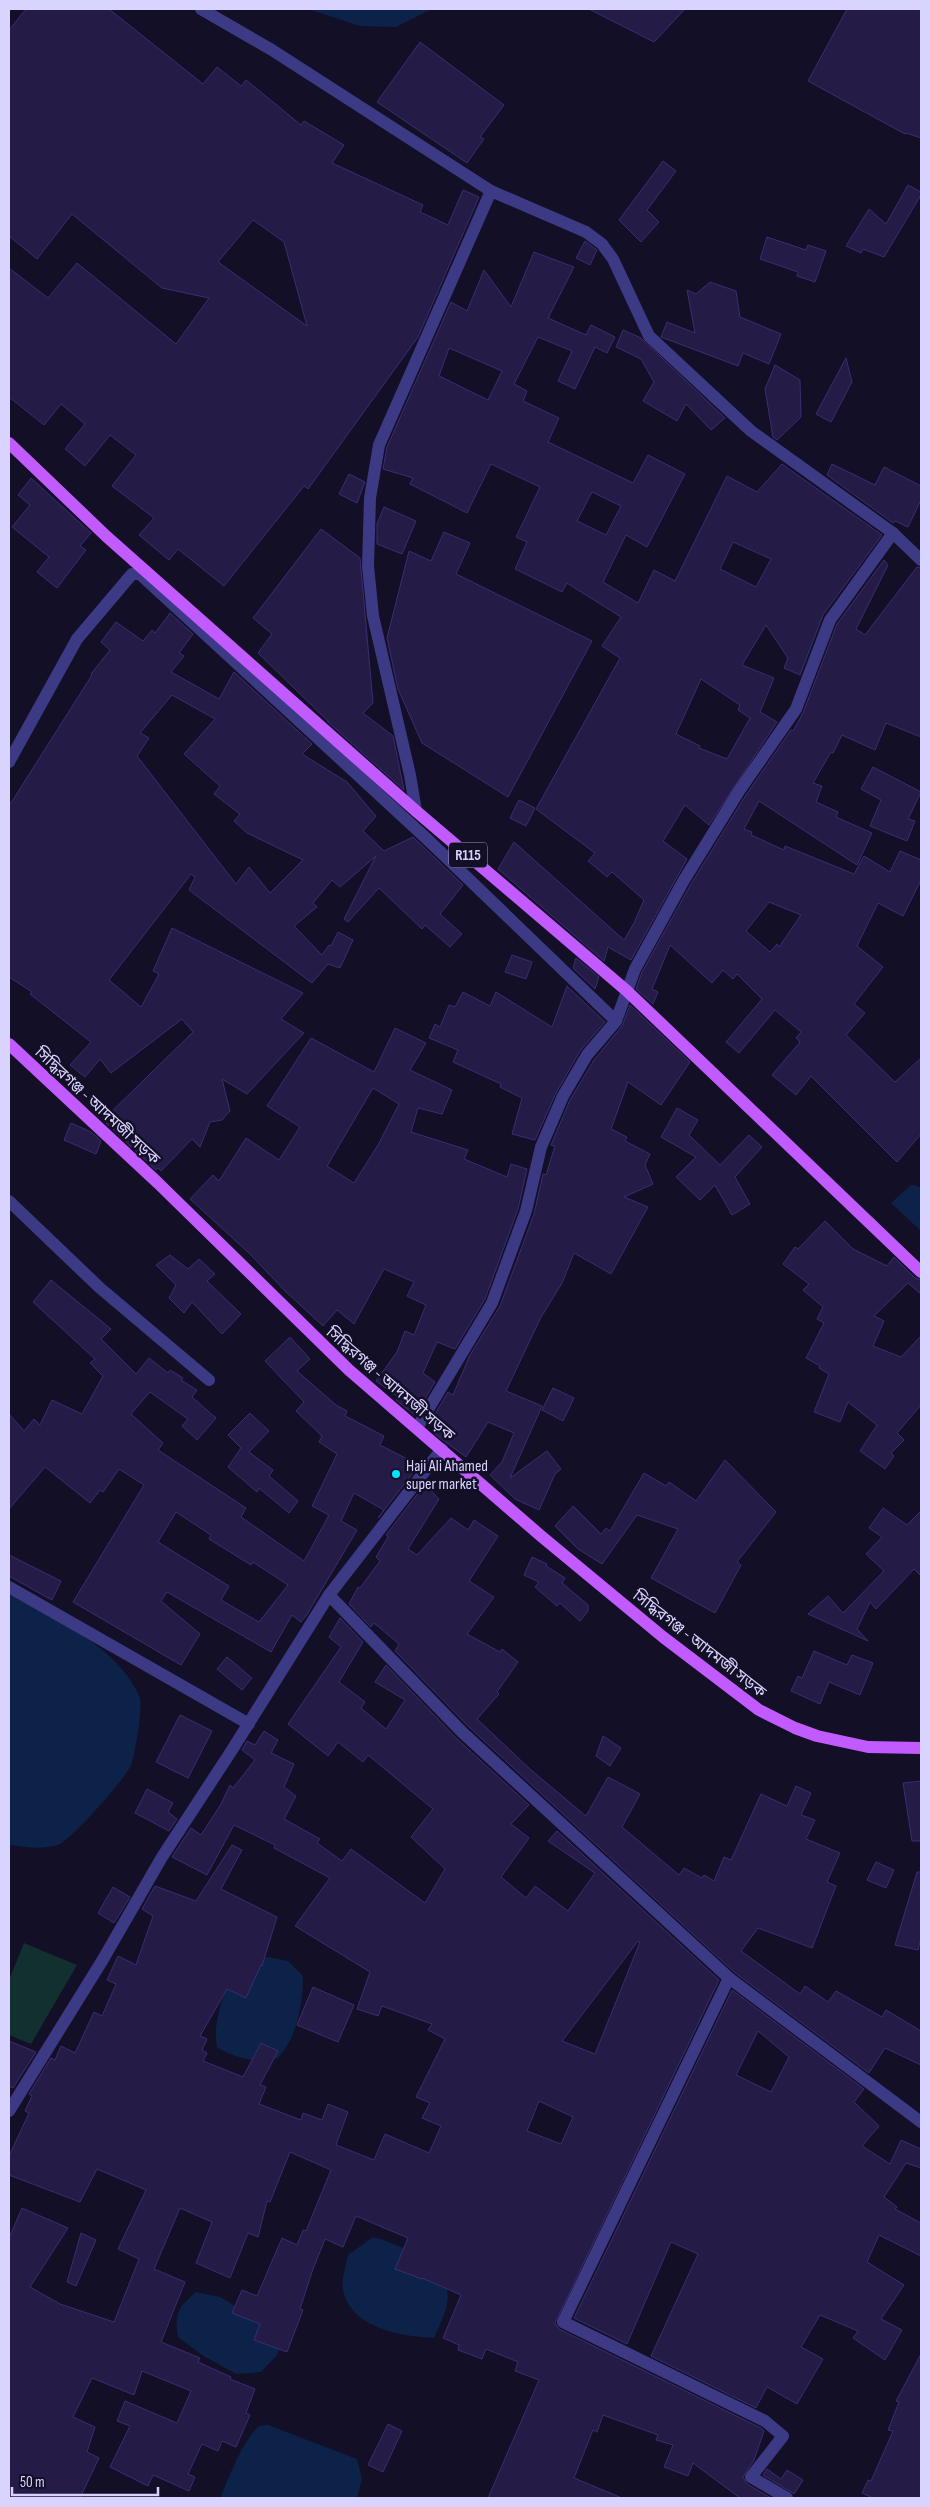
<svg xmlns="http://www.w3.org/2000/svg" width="930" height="2507" viewBox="0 0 930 2507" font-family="'Sofia Sans Condensed','Noto Sans Bengali',sans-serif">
<rect width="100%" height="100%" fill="#130f26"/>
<path fill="#12302f" d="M24,1943l53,22 -46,79 -22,-9v-55z"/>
<g fill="#0c2248">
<path d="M308,9h124l-36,18 -36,-1z"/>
<path d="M911,1185h4l6,3v43l-30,-28z"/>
<path d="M9,1593c44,22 112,57 131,105 3,7 -5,58 -9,67 -4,12 -62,77 -73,80 -16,5 -33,2 -49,0z"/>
<path d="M268,1957l20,4 15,15c0,27 -6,62 -25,82 -22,5 -42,1 -61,-11 -5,-25 8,-71 32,-84 6,-3 13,-4 19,-6z"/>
<path d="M373,2237c24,6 69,26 74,52 4,16 -7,35 -13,49 -33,-2 -82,-9 -91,-48 -2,-10 3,-25 5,-35z"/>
<path d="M196,2292l24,5 65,38 -8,20 -16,17 -25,2 -34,-19 -24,-18c-4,-23 0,-30 18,-45z"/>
<path d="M268,2425l89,34 5,20 -5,19h-136c4,-15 26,-66 39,-72 3,-1 6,-1 8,-1z"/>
</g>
<g fill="#241b47" stroke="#3b2d73" fill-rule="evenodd">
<path d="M26,9h83l94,75 14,-17 24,19 5,-6 55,45 3,-4 40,24 -12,18 91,42 -3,7 28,13 15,-35 16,7 -61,140 -110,152 -4,-3 -80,100 -46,-37 -9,11 -30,-25 15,-17 -42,-32 24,-31 -26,-20 -25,31 -20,-17 20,-25 -24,-20 -17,21 -35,-28v-129l39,30 29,-35 99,81 33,-46 -47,-10 -90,-74 -35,45 -28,-23v-206zM253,220l31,22 23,84 -89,-64z"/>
<path d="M589,9h96l-31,33z"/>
<path d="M847,9h74v129l-15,-5 -1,1 -97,-53z"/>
<path d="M420,42l84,63 -24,32 4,2 -17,24 -90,-61z"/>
<path d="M663,161l13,10 -29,39 12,12 -18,20 -22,-22z"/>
<path d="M908,185l13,7v3l-37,62 -21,-8 -2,4 -15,-7 23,-37 17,15z"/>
<path d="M767,237l39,13 2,-5 18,6 -11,31 -18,-6 1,-4 -38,-13z"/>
<path d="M585,241l12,9 -7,15 -14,-7z"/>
<path d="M534,252l40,15 -26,51 38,17 5,-10 24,12 -8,16 -12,-6 -20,42 -17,-8 14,-30 -34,-14 -24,47 13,7 -4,10 36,17 -11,24 85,41 15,-28 37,19 -38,73 -21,-12 -23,47 35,21 16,-33 21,11 52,-105 30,16 25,-28 100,71 -59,80 -23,60 -16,-7 4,-10 -22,-33 -24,40 32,13 -14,34 17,10 -68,103 -24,-20 -22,36 24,18 -56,101 -23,-13 -4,14 -106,-92 16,-27 110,98 10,-17 10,-23 -32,-28 -5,5 -19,-16 7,-8 -59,-44 84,-151 -18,-12 19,-29 -54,-34 -5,9 -47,-23 12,-27 -11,-5 24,-50 -49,-23 -24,49 -57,-29 3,-6 -30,-9 4,-22 64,-145 16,9 17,-41 27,37zM449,348l53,23 -14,29 -49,-24zM592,492l29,14 -15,29 -29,-14zM733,542l38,17 -15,28 -36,-18zM701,679l39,26 -2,5 12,8 -23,41 -28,-11 1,-2 -24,-12z"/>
<path d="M710,282l26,9 4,26 41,17 -12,30 -26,-11 -5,13 -77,-29 6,-15 28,11 -8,-43 9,4z"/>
<path d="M623,330l18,8 84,80 -14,12 -25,-26 -9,17 -34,-20 11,-19 -13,-23 -25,-12z"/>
<path d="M846,358l6,24 -21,40 -15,-8z"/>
<path d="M775,365l25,15 1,37 -24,23 -4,-3 -8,-48z"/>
<path d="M832,464l43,21 9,-18 37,19v14l-13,27 -13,-6 -2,2 -66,-48z"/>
<path d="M349,474l16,8 -8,21 -18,-9z"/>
<path d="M31,478l60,55 -11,13 6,4 -29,38 -20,-16 12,-15 -37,-30 18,-22 -12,-10z"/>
<path d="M384,507l32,14 -14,33 -25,-10v-20z"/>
<path d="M321,529l39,29 13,145 -10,10 30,23 11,54 -77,-69 2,1 -71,-69 14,-19 -19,-16z"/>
<path d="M444,532l26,11 -14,31 136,67 -84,156 -86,-54 -24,-54 -11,-51 22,-87 22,10z"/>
<path d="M884,560l4,5 -32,64 9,6 52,-68 4,1v169l-35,-14 -11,27 -33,-15 -9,18 -2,-1 -18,31 9,3 -6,16 22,10 -2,5 36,16 -15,32 -98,-64 -15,28 8,3 -1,3 33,15 1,-4 69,28 10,-18 26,16 10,-21 21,9v20l-18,36 -25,-13 -21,43 26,21 -29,37 11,9 -19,22 49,47 26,-24v76l-24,28 -86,-86 -15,19 -24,-20 28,-33 -4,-4 5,-6 -26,-22 -36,43 -13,-11 36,-43 -25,-25 -4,5 -10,-9 -11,13 -42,-38 -18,44 6,3 -5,12 -17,-15 6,-17 49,-88 55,-89 45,-65 2,1 10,-18 34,-89zM769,902l32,13 -22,32 -2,-3 -7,8 -24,-21z"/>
<path d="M170,613l23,21 -14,19 5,3 -13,16 48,27 15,-27 78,72 -10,10 45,28 28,33 1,1 -13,15 21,20 29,-14 50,48 -23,29 22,20 -12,13 -25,-22 -3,4 -43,-41 -31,34 -4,-3 32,-63 -36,31 -8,-7 -19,23 4,4 -23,19 28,29 7,-10 2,1 7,-14 15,8 -13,28 -12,-4 -16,19 -123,-93 6,-13 -4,-3 -82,106 32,27 18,-33 -6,-3 19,-43 131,65 -22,26 23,14 -57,61 -25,-15 8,32 -8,9 -12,2 -10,25 -8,-8 -31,32 -3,-3 -2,2 -53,-50 90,-88 -11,-13 -71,54 -11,-14 -15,18 -15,-12 21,-23 -61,-48 2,-2 -23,-15v-171l83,-131 -1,-1 19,-24 -9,-8 15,-20 27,19 9,-11 3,3zM172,695l43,24 -31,35 36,32 -6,8 26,20 -6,7 13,12 56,27 -33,33 -21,-26 -13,17 -99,-128 12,-18 -9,-5z"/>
<path d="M873,767l48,25 -13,27 7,2 -8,20 -37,-15 11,-26 -20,-11z"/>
<path d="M519,800l16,8 -9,18 -16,-8z"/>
<path d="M512,955l20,7 -6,17 -21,-7z"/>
<path d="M576,958l23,19 -4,12 -22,-21z"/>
<path d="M567,986l38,36 -25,29 -24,42 -21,47 -23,-6 10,-36 -22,-11 1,-3 -48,-22 5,-12 -29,-12 6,-14 5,3 9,-22 6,2 8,-15 27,14 6,-14 56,35z"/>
<path d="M630,1005l60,57 -29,43 -33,-23 -17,47 16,8 -2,4 25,13 -5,11 8,19 -29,13 24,10 -37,67 -37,-21 -12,30 -22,36 -34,72 36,15 -32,72 37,-27 14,18 -6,5 -16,36 -24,-11 -25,-24 12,-13 12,-29 -26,-11 -22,35 -31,-23 3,-5 -9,-5 19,-32 5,3 17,-40 30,-49 34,-92 9,-40 3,1 9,-29 -4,-1 19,-45 24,-40 28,-34z"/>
<path d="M395,1028l31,15 -16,27 42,20 -10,24 -24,-6 -7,24 57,18 -4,9 43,18 4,-13 16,5 -9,40 -33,90 -30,50 -18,-7 -14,31 12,9 -20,33 -19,-15 2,-3 -22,-16 21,-29 8,-21 9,4 12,-30 -19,-9 7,-14 -30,-13 -30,55 -17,-14 -14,16 -38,-35 -35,-37 -60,-55 23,-24 6,6 27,-43 33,22 21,-33 -33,-21 44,-68 63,34zM373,1088l26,16 -21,41 -24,38 -27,-17z"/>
<path d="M677,1108l21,12 -9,15 31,30 29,-30 13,12 -27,30 15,27 -18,11 -17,-30 -15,15 -24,-23 20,-20 -35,-20z"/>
<path d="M71,1123l20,9 10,9 -5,13 -32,-14z"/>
<path d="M825,1221l28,28 34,17 7,-9 21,21 6,2v14l-13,-11 -34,33 10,5 -11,25 28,11 20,-21v69l-24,28 7,7 -13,13 3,3 -9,13 -25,-18 17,-26 -29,-23 -8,20 -26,-10 15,-38 -10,-6 1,-2 -14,-8 18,-35 -7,-4 6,-12 -20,-17 6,-6 -26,-20 12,-17 3,2z"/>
<path d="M170,1255l18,14 11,-10 16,15 -8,7 34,33 -19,20 -30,-32 -8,11 -15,-15 7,-13 -20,-20z"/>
<path d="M51,1280l60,49 -10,10 35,35 13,-16 19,15 2,-3 13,8 -2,2 16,10 -5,7 24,21 -19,22 -15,-14 6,-7 -38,-27 -19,22 32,29 -5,7 88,58 -5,9 63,44 25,-46 -17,-9 25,-52 -18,-12 3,-6 -26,-25 8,-9 -39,-41 25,-24 20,22 -13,12 39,34 11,6 -2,5 39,20 -4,9 39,20 -41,53 6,-8 -30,-17 -13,28 16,9 -51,86 -5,6 -9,-7 -21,37 -104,-60 -6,9 39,33 -19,31 -108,-63 71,-117 -25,-16 -16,23 -3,-2 -10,13 -45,-36 -36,42v-95l15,17 10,-12 6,6 12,-25 30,14 21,-38 -13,-13 5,-4 -62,-57zM176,1512l35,23 -2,4 42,26 2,-3 35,23 -29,37 -38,-22 8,-14 -71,-44z"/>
<path d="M553,1388l21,10 -11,23 -21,-11z"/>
<path d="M250,1413l19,18 -20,21 24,18 -4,6 29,25 -9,12 -30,-25 -2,4 -29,-25 13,-19 -13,-13z"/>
<path d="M725,1460l51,52 -39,50 4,3 -26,48 -64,-35 27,-49 -41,-14 -35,49 -24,-15 -23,-23 18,-20 28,28 5,-6 4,3 34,-58 22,13 3,-4 27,19z"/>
<path d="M425,1484l14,15 -31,50 9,6 34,-37 17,12 6,-10 24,16 -29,45 25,16 -27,37 33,18 2,-3 16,13 -21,30 2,2 -22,25 54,51 55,46 22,-39 32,17 -18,33 57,48 5,-7 18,10 2,-3 10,6 10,-24 7,3 30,-66 26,12 9,-20 15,7 -10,22 14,5 -9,19 34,14 -13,29 9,4 -24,62 -54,-20 -17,23 59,43 5,-8 23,16 8,-11 46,26 4,-7 35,21v34l-36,-17 -16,25 -135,-101 -266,-246 -73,-75 4,-7 -25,-21 -3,4 -22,-23 9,-17 2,1 20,-27 -4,-4 12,-20 -2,-2z"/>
<path d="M883,1508l24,17 14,-14v65l-7,-7 -38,40 -6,-7 -13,27 11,12 -60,-27 20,-18 15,17 41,-42 -18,-17 16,-17 -13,-9z"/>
<path d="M9,1555l52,26 -9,19 -43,-24z"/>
<path d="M532,1557l15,7 -1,2 19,12 -3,5 26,22v6l-8,10 -20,-18 -3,3 -22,-19 4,-5 -15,-7z"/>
<path d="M340,1618l23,24 -24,40 26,20 -4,6 25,21 19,-29 -30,-18 11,-17 70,73 73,67 -18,19 18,14 -28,39 25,21 9,-12 33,25 27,-38 -47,-32 9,-10 162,149 -164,343 4,6 202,99 3,3 -10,29 -11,17 4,7 24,14h-31l-47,-35 -5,13 -24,-9 9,-22 -17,-5 2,-5 -55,-20 -6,17 -4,-2 -19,48 48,20h-134l51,-118 -24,-9 3,-9 -32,-13 -4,10 -24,-9 1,-5 -16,-7 18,-43 -39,-17v1l-27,-10 13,-31 -52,-22 -13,31 -18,-8 -12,30 -13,40 3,1 -16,42 -33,-12 6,-16 -28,-11 10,-23 15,6 25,-58 15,7 6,-15 3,1 25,-61 -41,-18 -20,50 -3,-1 -9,36 -10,-4 -18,45 -34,-15 16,-41 -32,-14 -26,61 31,13 -24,60 39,16 -2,4 33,15 -1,2 25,10 -9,24 4,2 -14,32 -14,-6 -4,10 -16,-7 -14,30 7,3 -6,14 -36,-16 -5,11 -38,-19 20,-41 -13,-5 8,-20 52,22 14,-32 -49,-20 -8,24 -42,-17 -19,39 22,10 -8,25 12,6 -19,40h-71v-260l13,-30 46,20 -38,59 30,17 54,18 25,-63 -21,-10 28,-59 -49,-21 -17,33 -71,-27v-19l20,-43 -4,-2 7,-15 -3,-2 22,-36 4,2 6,-14 14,7 19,-41 8,4 14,-32 -9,-4 11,-24 18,9 17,-49 -11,-7 13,-23 41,15 36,-56 10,5 -21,39 56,28 -15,49 -1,-1 -15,33 -19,-9 -27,47 7,3 -5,11 5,3 -4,8 40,16 18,-34 17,8 -18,34 6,2 -7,17 42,16 2,-7 19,7 6,-16 20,8 -12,33 38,15 11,-26 44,19 12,-27 -19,-8 8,-15 -14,-6 29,-58 -17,-9 4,-6 -50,-18 -4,10 -21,-7 13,-37 -75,-46 35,-48 -56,-30 1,-3 -41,-20 -27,50 -35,-18 19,-29 10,7 20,-31 9,-19 3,3 22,-28 -13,-10 5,-9 8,4 9,-14 14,9 -7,13 23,11 -10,23 12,9 -12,23 36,20 -3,4 25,18 9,-12 74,54 20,-34 -34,-32 22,-28 -65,-54 -5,7 -25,-20 -10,14 -40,-32 53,-77 -12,-10zM638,1941l2,1 -45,112 -33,-13zM539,2101l34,16 -12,27 -34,-13z"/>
<path d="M814,1651l33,14 5,-10 21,8 -13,32 -31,-13 -9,22 -29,-13 7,-15 4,2z"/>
<path d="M227,1657l25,21 -10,12 -25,-21z"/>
<path d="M180,1715l32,16 -24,47 -32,-16z"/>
<path d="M603,1736l18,12 -11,18 -14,-10z"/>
<path d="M921,1781v60h-9l-9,-58z"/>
<path d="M147,1789l26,14 -5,9 9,7 -8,12 -34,-18z"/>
<path d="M876,1862l18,8 -8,18 -19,-8z"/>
<path d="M917,1872h4v66l-3,12 -23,-5z"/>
<path d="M113,1887l17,10 -16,26 -16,-10z"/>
<path d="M313,1987l41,18 -16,37 -41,-17z"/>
<path d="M732,1990l132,99 -10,13 25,24 -17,20 28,18 11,-24 20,9v19l-15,-5 -22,34 13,10 -2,2 26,14v33l-42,-21 -12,27 37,23 -23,34 21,11 -17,30 -32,-22 5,-7 -38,-16 -19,32 22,12 -26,45 -30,-17 -11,21 -105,-52 47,-102 -27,-12 -44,102 -53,-26zM758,2031l31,26 -18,35 -35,-17z"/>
<path d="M9,2041l27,11 -23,36 -4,-2z"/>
<path d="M81,2233l15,7 -20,46 -9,-4z"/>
<path d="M921,2354v144h-48l-11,-5 6,-13 3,1 22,-50 -5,-1 11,-28 -3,-1z"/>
<path d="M388,2424l14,7 -19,41 -15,-7z"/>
<path d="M767,2469l14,10 6,-9 16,10 -9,14 -31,-19z"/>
</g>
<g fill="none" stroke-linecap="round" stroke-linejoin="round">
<g stroke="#3d3a85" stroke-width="12">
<path d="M201,9l71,41 219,141 95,41 16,12 11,15 36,77 102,95 142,102"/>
<path d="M9,762l68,-123 55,-65h8l287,265 189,182"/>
<path d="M416,811l-6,-36 -37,-159 -5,-50 2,-68 9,-53 112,-254"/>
<path d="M9,1201l91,87 109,92"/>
<path d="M417,1428l75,-125 34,-92 15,-64 22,-51 24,-41 29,-34 19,-52 49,-89 55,-89 57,-82 34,-89 63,-87 28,27"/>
<path d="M9,1587l240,137"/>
<path d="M329,1595l133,137 267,246 192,144"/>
<path d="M729,1978l-166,344 202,99 18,15 -32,41 36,21"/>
<path d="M9,2111l93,-150 60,-104 70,-107 97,-155 113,-146"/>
</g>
<g stroke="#c25bff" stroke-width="12">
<path d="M9,443l97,93 310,275 211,180 294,281"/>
<path d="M9,1044l149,139 191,187 192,166 122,101 96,73 36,18 22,8 51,11 53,1"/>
</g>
</g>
<circle fill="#00e5ff" stroke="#130f26" stroke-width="2" cx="396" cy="1474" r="5"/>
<g text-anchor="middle" stroke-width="5" stroke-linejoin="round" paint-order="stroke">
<rect fill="#130f26" stroke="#9e99be" stroke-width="1" x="449" y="842.5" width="38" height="25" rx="4"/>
<g font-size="15" font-weight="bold" fill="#d9d4ff">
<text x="468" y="860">R115</text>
</g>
<g font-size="16" fill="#d9d4ff" stroke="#130f26">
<text transform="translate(98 1105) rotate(43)" y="6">সিদ্ধিরগঞ্জ - আদমজী সড়ক</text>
<text transform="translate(391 1383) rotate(41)" y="6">সিদ্ধিরগঞ্জ - আদমজী সড়ক</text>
<text transform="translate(700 1643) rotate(38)" y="6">সিদ্ধিরগঞ্জ - আদমজী সড়ক</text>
</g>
<g font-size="16" fill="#d9d4ff" stroke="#130f26" text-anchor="start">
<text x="406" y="1471">Haji Ali Ahamed<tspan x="406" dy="18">super market</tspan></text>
</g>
</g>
<rect width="930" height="2507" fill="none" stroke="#d9d4ff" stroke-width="20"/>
<path d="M12 2487v8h146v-8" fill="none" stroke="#d9d4ff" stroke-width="2.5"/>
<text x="20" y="2487" font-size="15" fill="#d9d4ff" stroke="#130f26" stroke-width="4" paint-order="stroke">50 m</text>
</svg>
